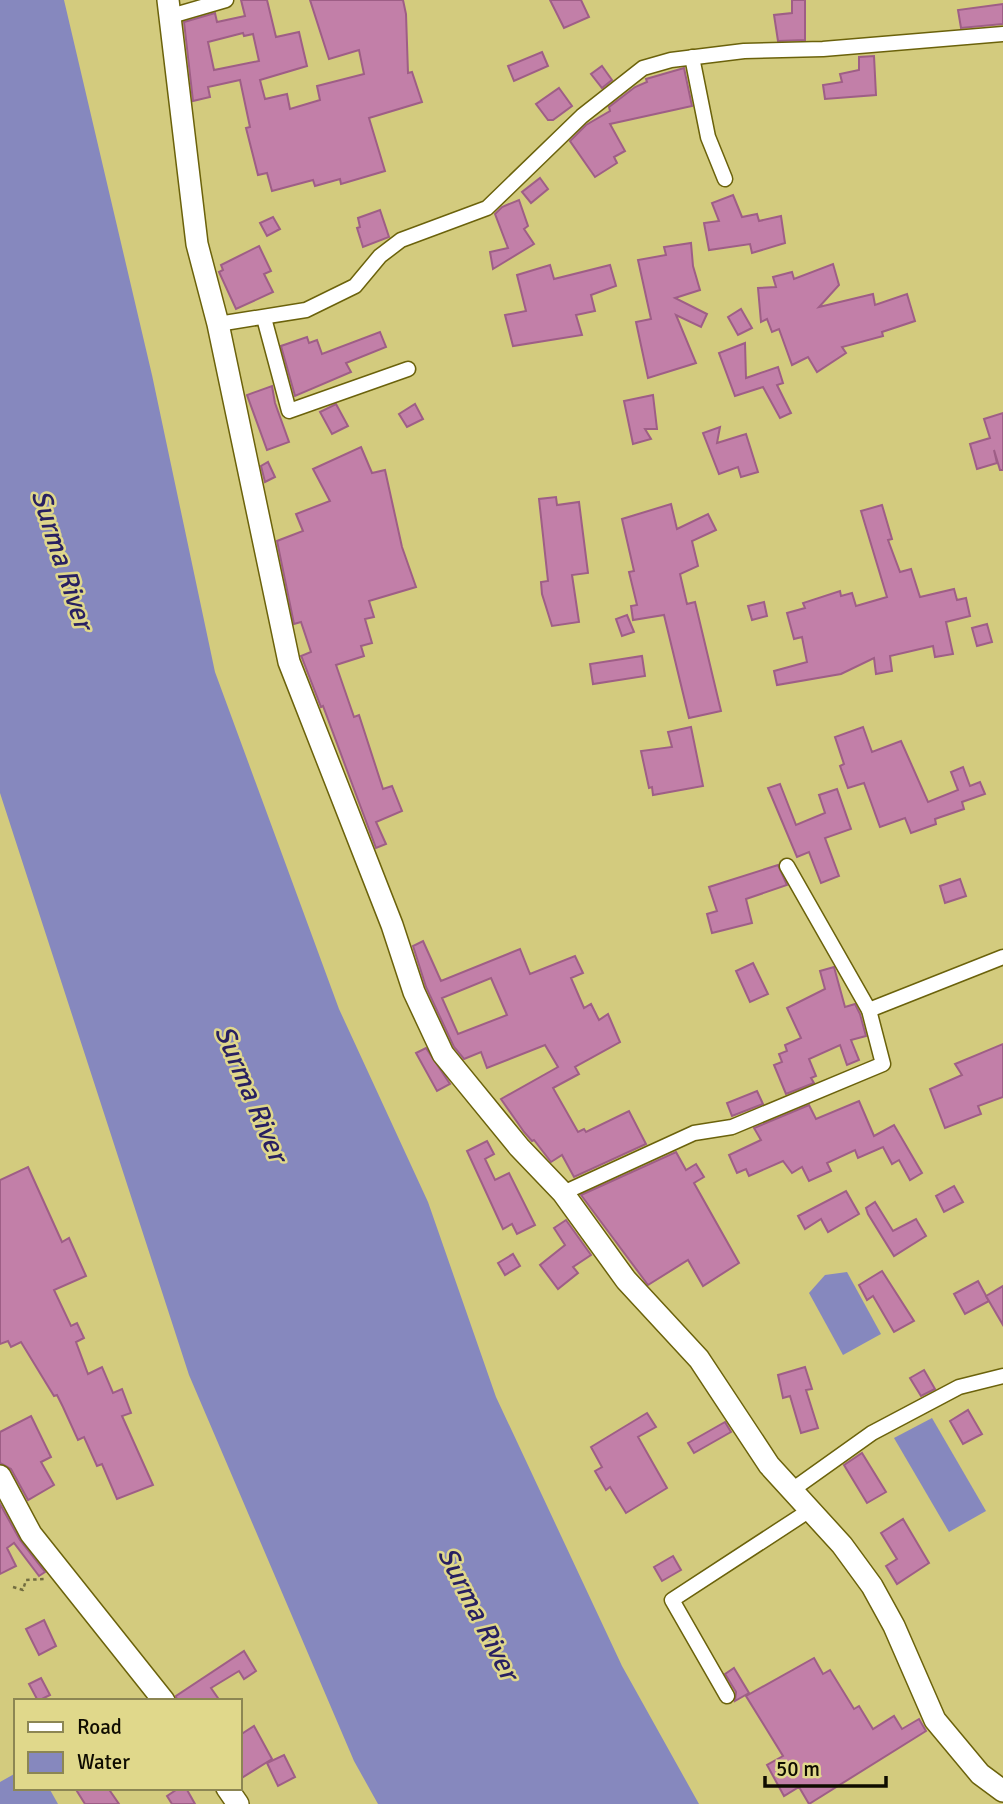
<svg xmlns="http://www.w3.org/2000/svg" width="1003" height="1804" viewBox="0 0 1003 1804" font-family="Signika,sans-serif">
<rect width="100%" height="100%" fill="#d3cb7e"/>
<g fill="#8688be">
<path d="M0,0h64l88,375 63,297 124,337 89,193 68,195 126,269 77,138h-321l-24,-43 -165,-386 -189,-582z"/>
<path d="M847,1272l34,62 -38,21 -34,-62 16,-18z"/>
<path d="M932,1418l54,93 -37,21 -55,-94z"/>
<path d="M16,1773v15h33l9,16h-58v-22z"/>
</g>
<g fill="#c27fa8" stroke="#9e5e86" stroke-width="2" fill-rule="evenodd">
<path d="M241,0h26l9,37 23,-5 8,34 -47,14 5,19 22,-5 3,15 30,-9 -3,-14 47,-12 -5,-24 -30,9 -19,-59h93l3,14 2,59 4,-1 10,30 -53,16 16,53 -44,13 -1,-5 -25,7 -2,-6 -41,11 -5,-18 -9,2 -12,-47 4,-1 -10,-47 -32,7 2,10 -17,4 -9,-79 31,-9 2,9 28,-6zM243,33l1,3 9,-2 6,27 -45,9 -6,-28z"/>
<path d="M550,0h31l8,17 -25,11z"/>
<path d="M792,0h13v40l-27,1 -4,-26 18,-2z"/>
<path d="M1003,4v20l-42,4 -3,-18z"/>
<path d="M542,52l6,14 -34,15 -6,-15z"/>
<path d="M874,56l2,39 -51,4 -2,-14 19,-3 -2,-8 19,-4v-13z"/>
<path d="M602,66l10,14 -10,8 -11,-14z"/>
<path d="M684,68l8,38 -82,18 15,27 -11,6 3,6 -22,14 -25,-36 16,-16 24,-14 -1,-4 26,-20 12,-5 -1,-3z"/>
<path d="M559,88l13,18 -19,14h-5l-12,-16z"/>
<path d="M540,178l8,11 -17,14 -9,-11z"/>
<path d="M733,195l9,22 15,-3 2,7 22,-5 4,27 -33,10 -2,-9 -41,6 -5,-27 15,-2 -7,-18z"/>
<path d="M519,200l9,26 -4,3 10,15 -41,25 -3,-17 18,-4 -13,-34 7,-7z"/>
<path d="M380,210l9,27 -26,10 -6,-19 3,-1 -2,-9z"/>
<path d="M273,217l7,12 -13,7 -7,-13z"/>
<path d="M691,243l2,23 7,24 -25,8 32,16 -6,13 -25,-12 20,48 -48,15 -12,-56 15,-3 -13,-59 28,-5 -2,-8z"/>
<path d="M259,246l12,25 -7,3 9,18 -37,17 -17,-37 4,-2 -2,-5z"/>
<path d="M833,264l6,21 -20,22 54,-13 2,11 32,-11 8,27 -33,11 1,4 -41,11 4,6 -29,19 -9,-15 -16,8 -13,-36 -7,3 -5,-13 -6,3 -3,-34 18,-1 -3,-10 19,-5 2,7z"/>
<path d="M550,265l4,14 56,-14 6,21 -25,9 4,16 -19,4 6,20 -69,11 -8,-31 21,-4 -9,-36z"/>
<path d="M741,309l11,19 -14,7 -10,-18z"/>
<path d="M380,332l6,15 -40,16 5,9 -56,24 -14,-50 26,-9 2,6 8,-3 5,14z"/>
<path d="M745,343l1,35 32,-11 5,16 -6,2 14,28 -11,5 -17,-31 -28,9 -16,-43z"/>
<path d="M272,386l3,17 14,39 -22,8 -20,-55z"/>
<path d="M653,395l4,34h-12l6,10 -18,5 -9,-43z"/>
<path d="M336,404l12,22 -16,8 -12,-22z"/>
<path d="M415,404l8,15 -16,8 -8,-13z"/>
<path d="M1003,413v57h-3l-6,-20 3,13 -20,6 -7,-25 20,-6 -6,-19z"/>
<path d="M720,427l-3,16 29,-9 12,38 -17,5 -3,-10 -19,7 -16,-41z"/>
<path d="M361,447l11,26 13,-3 17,77 14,40 -47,14 5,16 -9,2 7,24 -11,3 3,10 -28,9 18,52 5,-2 24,74 9,-3 10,25 -26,11 10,22 -10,4 -53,-142 -2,1 -19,-49 -1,-2 10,-4 -10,-30 -7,2 -17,-83 26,-10 -7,-17 34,-13 -17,-32z"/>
<path d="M268,462l7,15 -10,5 -4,-16z"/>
<path d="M556,497l1,8 22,-3 9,71 -16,2 7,47 -27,4 -10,-32 -1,-12 7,-1 -9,-82z"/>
<path d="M671,504l6,25 31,-15 8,16 -24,11 6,25 -18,8 7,30 8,-2 26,109 -32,7 -25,-103 -31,5 -2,-14 6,-1 -8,-33 5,-1 -12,-52z"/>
<path d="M882,505l10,34 -4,1 12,32 11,-3 9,28 34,-8 3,11 9,-2 4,18 -24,6 7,32 -18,3 -2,-11 -43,10 2,15 -16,3 -2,-16 -33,16 -64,11 -3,-14 33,-9 -5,-25 -8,2 -7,-26 18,-5 -2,-5 37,-12 1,5 11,-3 4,13 31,-9 -26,-86z"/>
<path d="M764,602l3,14 -15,4 -4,-14z"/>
<path d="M627,615l7,17 -12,4 -6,-17z"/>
<path d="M987,624l5,18 -15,4 -5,-18z"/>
<path d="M642,656l3,20 -52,8 -3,-20z"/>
<path d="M691,727l12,59 -50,9 -1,-8 -3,1 -8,-37 31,-4 -4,-15z"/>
<path d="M863,727l9,25 29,-11 27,61 30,-12 -7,-18 12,-5 7,19 10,-4 5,12 -23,8 2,7 -29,10 1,5 -25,9 -6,-15 -25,9 -16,-44 -16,5 -8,-22 4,-2 -9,-27z"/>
<path d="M780,784l16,41 29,-12 -6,-18 18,-6 14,40 -26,9 14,38 -18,7 -12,-31 -12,5 -29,-69z"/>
<path d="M778,865l9,20 -41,14 6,24 -40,10 -5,-19 10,-3 -8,-24z"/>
<path d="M960,879l6,17 -21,7 -5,-17z"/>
<path d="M423,941l18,40 79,-32 10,25 45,-18 8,17 -12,5 13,30 7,-4 8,16 9,-6 12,28 -45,25 4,7 -26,14 25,44 6,-3 2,3 43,-21 17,33 -72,33 -12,-22 -11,7 -17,-22 -2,1 -8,-9 -23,-33 57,-32 -13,-22 -58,23 -6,-16 -17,7 -10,-12 -28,-60 -13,-41zM491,978l16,37 -49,19 -16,-36z"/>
<path d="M753,963l15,31 -18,8 -14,-31z"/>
<path d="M834,967l11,40 10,-3 5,10 6,22 -15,4 8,20 -12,5 -7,-20 -31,14 7,17 -5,2 3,5 -28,11 -12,-29 8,-3 -3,-8 8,-3 -2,-6 16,-7 -14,-30 38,-19 -5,-18z"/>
<path d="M1003,1044v53l-25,9 3,8 -36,14 -15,-39 32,-14 -7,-11z"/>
<path d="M426,1048l24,36 -13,7 -21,-38z"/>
<path d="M757,1091l6,13 -31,12 -5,-13z"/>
<path d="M859,1101l15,35 20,-11 28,48 -12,7 -11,-20 -7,4 -9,-17 -25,11 -3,-8 -28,13 4,8 -22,10 -7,-14 -10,6 -9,-12 -34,15 -3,-7 -9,4 -8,-18 32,-15 -7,-12 55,-23 7,14z"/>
<path d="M487,1141l7,13 -9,5 10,21 14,-7 26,52 -18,9 -5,-10 -9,5 -36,-78z"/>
<path d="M676,1152l10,18 10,-6 8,13 -10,6 45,80 -36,23 -15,-26 -40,25 -67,-90z"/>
<path d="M28,1167l34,75 7,-4 17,38 -32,14 17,36 6,-3 7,15 -8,4 12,32 14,-7 11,26 9,-4 9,24 -9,3 31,69 -36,14 -15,-35 -5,2 -13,-29 -6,3 -15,-33 -6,-12 -3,1 -33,-54 -10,5 -3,-6 -8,3v-164z"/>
<path d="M954,1186l9,16 -19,10 -8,-16z"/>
<path d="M846,1191l13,23 -31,18 -7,-13 -16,10 -7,-13z"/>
<path d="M875,1202l18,29 23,-12 10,17 -32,20 -26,-42 -2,-6z"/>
<path d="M566,1220l25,35 -18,12 5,6 -20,16 -18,-24 25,-20 -11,-17z"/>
<path d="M513,1254l7,12 -15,9 -7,-12z"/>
<path d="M882,1271l32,50 -20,11 -21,-36 -6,4 -8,-15z"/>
<path d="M978,1281l11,20 -24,13 -11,-20z"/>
<path d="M1003,1286v39l-17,-29z"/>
<path d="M805,1367l7,22 -6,1 12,38 -17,5 -11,-37 -7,2 -5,-23z"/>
<path d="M924,1370l11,19 -14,7 -11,-18z"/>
<path d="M968,1410l14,24 -19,10 -13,-23z"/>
<path d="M647,1413l9,14 -18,10 29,51 -41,25 -16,-26 -4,3 -11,-19 7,-4 -11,-20z"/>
<path d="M31,1416l20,41 -10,5 13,23 -26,15 -17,-31 -11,-6v-31z"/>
<path d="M725,1422l6,10 -37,21 -6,-10z"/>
<path d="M862,1453l24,39 -19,11 -23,-38z"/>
<path d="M0,1504l20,36 25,32 -6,4 -25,-33 -7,5 9,18 -16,8z"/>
<path d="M903,1519l26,44 -32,21 -11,-18 11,-7 -16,-26z"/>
<path d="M673,1556l8,14 -19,11 -8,-14z"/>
<path d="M44,1620l12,26 -17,9 -13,-26z"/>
<path d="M244,1651l12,20 -12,8 -5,-8 -28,17 9,13h-43l-1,-5z"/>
<path d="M814,1658l9,16 7,-4 24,39 5,-3 14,23 21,-13 8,13 17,-10 7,12 -117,73 -10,-17 -15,9 -17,-31 16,-9 -37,-60z"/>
<path d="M734,1668l15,25 -14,8 1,-9 -11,-18z"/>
<path d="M41,1678l9,17 -12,6 -9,-17z"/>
<path d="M254,1726l18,33 -32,20v-44z"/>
<path d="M284,1755l11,22 -17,9 -11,-23z"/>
<path d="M75,1788h33l11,16h-34z"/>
<path d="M179,1788h7l9,16h-23l-5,-8z"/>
</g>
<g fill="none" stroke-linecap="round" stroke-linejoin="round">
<defs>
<g id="street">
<path d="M171,16l55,-16"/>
<path d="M692,57l16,80 17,42"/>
<path d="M264,318l25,93 119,-42"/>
<path d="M218,324l88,-14 49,-24 25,-30 21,-16 86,-32 95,-92 61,-48 28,-8 73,-9 79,-2 180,-15"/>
<path d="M869,1010l134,-53"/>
<path d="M563,1193l131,-60 38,-6 151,-63 -14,-54 -82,-144"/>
<path d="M792,1490l80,-57 87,-46 44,-11"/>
<path d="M727,1696l-55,-96 138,-90"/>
</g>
<g id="secondary">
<path d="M168,0l29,244 21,80 71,338 103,263 22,67 29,62 76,93 44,46 63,87 73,79 70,106 73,80 30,41 22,40 41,94 45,54 23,17"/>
<path d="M0,1476l31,58 133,167"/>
<path d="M227,1788l11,16"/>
</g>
</defs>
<use href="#street" stroke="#6b620b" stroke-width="17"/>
<use href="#secondary" stroke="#6b620b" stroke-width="24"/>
<path stroke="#726d40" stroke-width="2.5" stroke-dasharray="3.5 3.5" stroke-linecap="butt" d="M13,1587l10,3 3,-10 18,-1"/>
<use href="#street" stroke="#fff" stroke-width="14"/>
<use href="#secondary" stroke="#fff" stroke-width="21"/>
</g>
<g text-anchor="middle" stroke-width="5" stroke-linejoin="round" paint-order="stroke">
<g font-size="28" font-style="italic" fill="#282061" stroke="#e0d88b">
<text transform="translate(63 559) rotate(72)" y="10">Surma River</text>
<text transform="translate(252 1093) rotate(67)" y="10">Surma River</text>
<text transform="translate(479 1613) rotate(63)" y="10">Surma River</text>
</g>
</g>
<rect x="14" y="1699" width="228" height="91" fill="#e0d88b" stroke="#8c8653" stroke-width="2"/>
<rect x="28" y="1722" width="35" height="10" fill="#ffffff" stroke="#8c8653" stroke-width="2"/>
<text x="77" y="1734" font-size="21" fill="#0f0c00">Road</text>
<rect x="28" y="1752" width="35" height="21" fill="#8688be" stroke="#8c8653" stroke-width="2"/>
<text x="77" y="1769" font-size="21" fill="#0f0c00">Water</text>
<path d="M765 1776v10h121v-10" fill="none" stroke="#0f0c00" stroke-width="3.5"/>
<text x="776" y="1776" font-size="21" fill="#0f0c00" stroke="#e0d88b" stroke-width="5" paint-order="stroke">50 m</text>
</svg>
